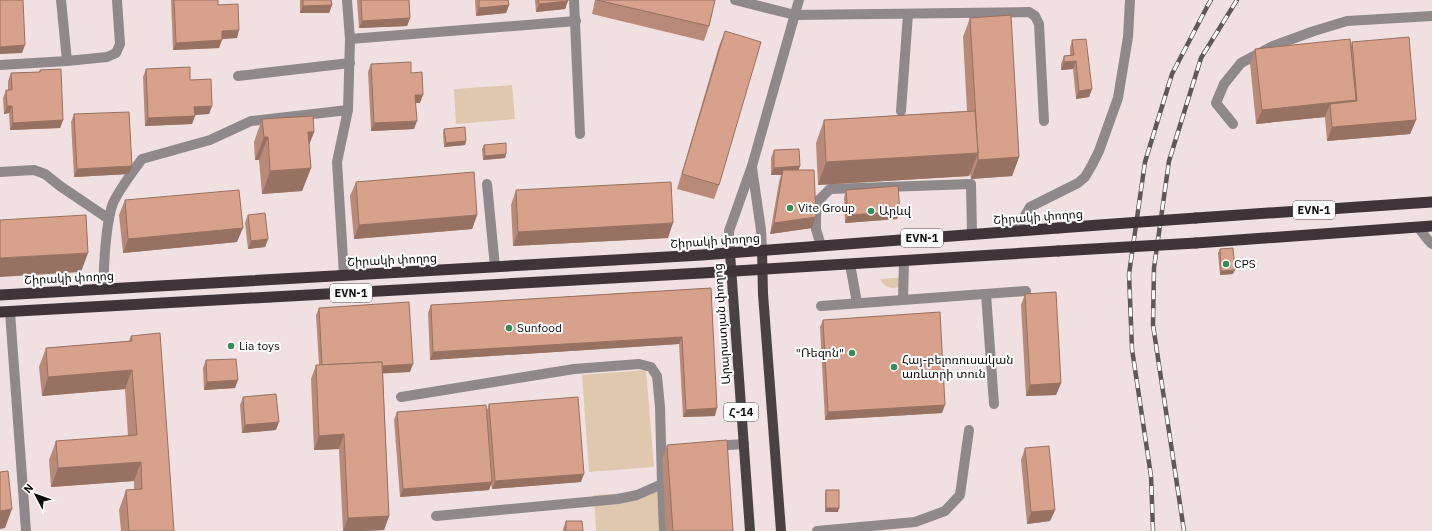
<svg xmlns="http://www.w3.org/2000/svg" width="1432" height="531" viewBox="0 0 1432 531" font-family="'IBM Plex Sans','Noto Sans Armenian',sans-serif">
<rect width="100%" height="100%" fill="#f0e0e1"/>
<g fill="#dfc8ad">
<path d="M512,85l3,34 -59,5 -2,-35z"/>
<path d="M907,277l-5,9c-10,4 -17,2 -22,-7z"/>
<path d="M646,370l8,97 -65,5 -7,-97z"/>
<path d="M658,491l3,40h-65l-2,-36z"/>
</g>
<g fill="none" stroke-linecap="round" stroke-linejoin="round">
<g stroke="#8f898c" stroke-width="10">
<path d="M574,0l6,134"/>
<path d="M735,0l60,15 234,-3 6,4 4,8 5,97"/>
<path d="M350,39l226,-18"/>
<path d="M67,61l40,-4 9,-4 4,-9 -3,-44"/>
<path d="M0,65l67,-4 -6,-61"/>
<path d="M238,76l112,-13"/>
<path d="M901,111l7,-97"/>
<path d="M1233,124l-17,-21 8,-19 17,-21 32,-17 41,-15 33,-10 85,-5"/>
<path d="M0,172l34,-2 11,4 15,12 49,33"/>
<path d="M487,184l8,83"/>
<path d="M1418,227l10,13 4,4"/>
<path d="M1016,231l14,-24 48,-24 7,-6 7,-12 7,-14 19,-53 10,-61 2,-37"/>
<path d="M821,246l-5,-17v-26l14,-14 141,-5 1,51"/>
<path d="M850,264l7,39"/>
<path d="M344,275l-7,-113 11,-52 2,-71 -3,-39"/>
<path d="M104,289c-1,-20 2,-67 9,-86 7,-15 19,-30 29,-44l68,-19 41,-19 97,-11"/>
<path d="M986,294l8,110"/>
<path d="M903,300l1,-40"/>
<path d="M821,306l205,-15"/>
<path d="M10,312l16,219"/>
<path d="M401,397l173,-28 65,-5 12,3 6,9 3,31 2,77 -25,11 -19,4 -182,17"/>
<path d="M714,446l30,-2"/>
<path d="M662,484l2,47"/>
<path d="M817,531l98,-9 30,-11 15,-16 9,-65"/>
</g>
<g stroke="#8f898c" stroke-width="10">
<path d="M752,168l9,62 1,20"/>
<path d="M730,253l-1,-22 23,-65 47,-166"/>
</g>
<g stroke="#4a4145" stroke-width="10">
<path d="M762,250l1,44 18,237"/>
<path d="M730,253l20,278"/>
</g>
<g stroke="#3e3439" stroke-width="11">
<path d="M1196,218l236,-16"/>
<path d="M1196,243l236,-17"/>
<path d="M0,295l702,-40 356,-27"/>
<path d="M0,312l702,-39 356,-22"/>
</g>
<defs>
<g id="rail">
<path d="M1153,531l-2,-55 -19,-127 -3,-75 16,-112 27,-88 36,-69 3,-5"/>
<path d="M1184,531l-31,-206 1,-57 15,-107 32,-103 36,-58"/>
</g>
</defs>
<use href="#rail" stroke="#605757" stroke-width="4.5"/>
<use href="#rail" stroke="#fff" stroke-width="3" stroke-dasharray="9" stroke-linecap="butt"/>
<g stroke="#3e3439" stroke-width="11">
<path d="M1058,228l138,-10"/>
<path d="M1058,251l138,-8"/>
</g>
</g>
<g fill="#ba8a78">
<path d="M171,0h47v5l19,33 -15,1 -3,9 -46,2z"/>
<path d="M300,0h31l1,5 -3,8h-29z"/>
<path d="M357,0h52l1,18 -3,8 -48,2z"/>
<path d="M475,0h33l1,5 -3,8 -30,3z"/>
<path d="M535,0h33l-3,9 -29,3z"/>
<path d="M595,0h120l-6,26 -5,15 -112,-27z"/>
<path d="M970,18l49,139 -7,19 -41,3 -1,-6 -1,3 -151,9 -2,-42 8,-23 143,-9 -4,-74z"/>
<path d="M725,31l-6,154 -5,14 -37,-10 42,-143z"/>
<path d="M1072,40l20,49 -3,8 -13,2 -3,-30 -12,1v-6l3,-8 6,-1v-7z"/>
<path d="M1352,42l64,78 -6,14 -83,7 -2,-24 -69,7 -6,-61 5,-14 96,-3z"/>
<path d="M371,64l49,39h-4l-2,26 -43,2 -3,-59z"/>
<path d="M146,69l44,11 22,26 -3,8 -14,1 -3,9 -47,2 -2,-49z"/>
<path d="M40,70l23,50 -3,8 -50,2 -1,-17 -5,1 -1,-16 3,-8h2v-9l3,-8 28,-1z"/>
<path d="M74,114l55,60 -55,3 -3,-55z"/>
<path d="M262,119l52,13 -5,13 2,23 -9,23 -40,3 -3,-34h-4l-1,-18z"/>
<path d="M444,129l22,12 -1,4 -21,2 -1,-14z"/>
<path d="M484,145l22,9 -1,4 -22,2 -1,-11z"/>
<path d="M774,150l26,16 -2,4 18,47 -4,11 -42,6 9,-52 2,-7h-10v-17z"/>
<path d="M356,182l121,33 -5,14 -118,10 -4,-43z"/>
<path d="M516,190l152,48 -155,8 -2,-41z"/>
<path d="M846,190l54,22 -3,7 -52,4 -1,-25z"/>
<path d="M125,200l112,42 -114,11 -4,-38z"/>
<path d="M248,215l20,24 -3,8 -17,2 -3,-26z"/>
<path d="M1220,249l13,25 -13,1 -2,-22z"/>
<path d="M711,288l4,128 -32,1 -4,-73 -249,16 -2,-47 3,-8z"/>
<path d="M1025,294l36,89 -5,12 -30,1 -5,-91z"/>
<path d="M319,308l91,64 -27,1 6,143 -5,14 -21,1h-20l-4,-82 -25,1 -3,-71 5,-14h3l-3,-50z"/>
<path d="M823,320l119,93 -117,7 -5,-93z"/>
<path d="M131,336l43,195h-53l-2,-21 7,-20h8v-9l-83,6 -2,-27 7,-19 72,-5 -3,-47 -83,7 -3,-29 7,-19 83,-7z"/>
<path d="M206,360l29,28 -31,2 -1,-22z"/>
<path d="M243,397l33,33 -34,3 -2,-28z"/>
<path d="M489,404l92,78 -89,7 -1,-5 -2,6 -89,7 -6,-77 3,-8 90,-2z"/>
<path d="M667,445l66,86h-67l-4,-72z"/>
<path d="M1025,448l30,62 -5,11 -23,3 -6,-64z"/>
<path d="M826,490l12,22h-13v-18z"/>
<path d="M566,521l17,10h-20v-2z"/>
</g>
<g fill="#977161">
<path d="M568,1l-3,8 -29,3 3,-8z"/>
<path d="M332,5l-3,8h-29l3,-7z"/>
<path d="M509,5l-3,8 -30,3 3,-8z"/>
<path d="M410,18l-3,8 -48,2 3,-7z"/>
<path d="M239,30l-2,8 -18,1 3,-8z"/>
<path d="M222,40l-3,8 -46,2 3,-7z"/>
<path d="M25,45l-3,8 -22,1v-7z"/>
<path d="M1076,61l-3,8 -12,1 3,-8z"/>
<path d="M1092,89l-3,8 -13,2 3,-8z"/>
<path d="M415,95h8l-3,8h-8z"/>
<path d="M1356,100l-5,14 -21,-10 -5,13 -69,7 6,-14z"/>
<path d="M7,106h5l-3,7 -5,1z"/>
<path d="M212,106l-3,8 -18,1 3,-8z"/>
<path d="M195,116l-3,8 -47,2 3,-8z"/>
<path d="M63,120l-3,8 -50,2 3,-7z"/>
<path d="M1416,120l-6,14 -83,7 5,-14z"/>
<path d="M417,121l-3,8 -43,2 3,-8z"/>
<path d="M308,132h6l-9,23z"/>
<path d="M264,137h4l-9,23h-4z"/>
<path d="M466,141l-1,4 -21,2 2,-4z"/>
<path d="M978,153l-9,23 -151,9 8,-23z"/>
<path d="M506,154l-1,4 -22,2 2,-4z"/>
<path d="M1019,157l-7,19 -41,3 7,-19z"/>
<path d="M132,166l-3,8 -55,3 3,-8z"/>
<path d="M800,166l-3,8 -14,-4 -2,5h-10l3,-7z"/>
<path d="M311,168l-9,23 -40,3 8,-23z"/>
<path d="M900,212l-3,7 -52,4 3,-8z"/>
<path d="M477,215l-5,14 -118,10 5,-14z"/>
<path d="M816,217l-4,11 -42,6 4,-11z"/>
<path d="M673,223l-5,15 -155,8 5,-14z"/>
<path d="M243,228l-6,14 -114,11 5,-14z"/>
<path d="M268,239l-3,8 -17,2 3,-8z"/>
<path d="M88,253l-7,19 -81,5v-19z"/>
<path d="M1235,270l-2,4 -13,1 1,-4z"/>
<path d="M682,337l-3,7 -249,16 3,-8z"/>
<path d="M413,364l-3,8 -91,5 3,-8z"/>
<path d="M132,370l-7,19 -83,7 6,-19z"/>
<path d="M238,380l-3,8 -31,2 3,-8z"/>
<path d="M1061,383l-5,12 -30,1 4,-11z"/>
<path d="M945,405l-3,8 -117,7 3,-8z"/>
<path d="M717,408l-2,8 -32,1 3,-7z"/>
<path d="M279,422l-3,8 -34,3 3,-8z"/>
<path d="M344,434l-5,15 -25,1 5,-14z"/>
<path d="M141,462l-7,19 -83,6 7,-19z"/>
<path d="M584,474l-3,8 -89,7 3,-8z"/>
<path d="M492,482l-3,8 -89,7 3,-8z"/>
<path d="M826,508h13l-1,4h-13z"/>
<path d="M12,509l-7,19 -5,1v-18z"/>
<path d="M1055,510l-5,11 -23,3 4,-12z"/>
<path d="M389,516l-5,14 -21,1h-20l5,-13z"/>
</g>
<g fill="#d8a18b" stroke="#977161">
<path d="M0,0h23l2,45 -25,2z"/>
<path d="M174,0h44v5l20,-1 1,26 -17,1v9l-46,3z"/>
<path d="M303,0h28l1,5 -29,1z"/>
<path d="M361,0h48l1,18 -48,3z"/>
<path d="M479,0h29l1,5 -30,3z"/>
<path d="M538,0h30v1l-29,3z"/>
<path d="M597,0h118l-6,26z"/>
<path d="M1011,15l8,142 -41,3v-7l-8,-135z"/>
<path d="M725,31l36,11 -42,143 -37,-11z"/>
<path d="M1409,37l7,83 -84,7 -2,-23 27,-3 -5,-59z"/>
<path d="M1086,39l6,50 -13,2 -3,-30 -12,1v-6l10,-1 -2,-15z"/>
<path d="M1350,39l6,61 -94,10 -7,-61z"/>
<path d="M411,62v11l11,-1 1,23h-8l2,26 -43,2 -3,-59z"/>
<path d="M190,67v13l21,-1 1,27 -18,1 1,9 -47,2 -2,-49z"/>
<path d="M61,69l2,51 -50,3 -1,-17h-5l-1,-16h6l-1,-17 29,-1v-2z"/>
<path d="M975,111l3,42 -152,9 -2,-42z"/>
<path d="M129,112l3,54 -55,3 -3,-55z"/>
<path d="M313,116l1,16h-6l3,36 -41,3 -2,-34h-4l-2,-18z"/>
<path d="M465,127l1,14 -20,2 -2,-14z"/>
<path d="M506,143v11l-21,2 -1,-11z"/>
<path d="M799,149l1,17 -26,2v-18z"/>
<path d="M783,170h31l2,47 -42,6z"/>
<path d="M474,172l3,43 -118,10 -3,-43z"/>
<path d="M671,182l2,41 -155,9 -2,-42z"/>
<path d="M898,186l2,26 -52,3 -2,-25z"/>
<path d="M239,190l4,38 -115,11 -3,-39z"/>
<path d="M265,213l3,26 -17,2 -3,-26z"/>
<path d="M86,215l2,38 -88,5v-38z"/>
<path d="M1233,248l2,22 -14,1 -1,-22z"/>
<path d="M711,288l6,120 -31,2 -4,-73 -249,15 -2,-47z"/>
<path d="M1056,292l5,91 -31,2 -5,-91z"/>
<path d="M409,302l4,62 -31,2v-4l-60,3 -3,-57z"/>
<path d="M940,312l5,93 -117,7 -5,-92z"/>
<path d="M160,333l14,198h-45l-3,-41 16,-1 -1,-27 -83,6 -2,-27 81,-6 -5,-65 -84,7 -2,-29 86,-7 -1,-5z"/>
<path d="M236,359l2,21 -31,2 -1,-22z"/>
<path d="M382,362l7,154 -41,2 -4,-84 -25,2 -3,-71z"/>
<path d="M276,394l3,28 -34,3 -2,-28z"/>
<path d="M578,397l6,77 -89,7 -6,-77z"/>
<path d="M486,405l6,77 -89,7 -6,-77z"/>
<path d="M727,440l6,91h-60l-6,-86z"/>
<path d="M1049,446l6,64 -24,2 -6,-64z"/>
<path d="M8,471l4,38 -12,2v-39z"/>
<rect x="826" y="490" width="13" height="18"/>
<path d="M566,521h16l1,10h-17z"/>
</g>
<g fill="#368a5c" stroke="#fff" stroke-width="1.5">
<circle cx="790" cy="208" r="4"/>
<circle cx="871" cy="211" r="4"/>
<circle cx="1226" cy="264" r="4"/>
<circle cx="509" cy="328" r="4"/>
<circle cx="231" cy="346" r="4"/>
<circle cx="852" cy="353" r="4"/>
<circle cx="894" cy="367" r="4"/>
</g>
<g text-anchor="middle" stroke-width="4" stroke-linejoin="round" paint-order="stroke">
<g fill="#fff" stroke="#585555" stroke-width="1">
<rect x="1293" y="201" width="42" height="18" rx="3"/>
<rect x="901" y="229" width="42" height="18" rx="3"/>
<rect x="330" y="284" width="42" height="18" rx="3"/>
<rect x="724" y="403" width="34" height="18" rx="3"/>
</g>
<g font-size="11" font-weight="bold" fill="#110c0c">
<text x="1314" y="214">EVN-1</text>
<text x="922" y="242">EVN-1</text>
<text x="351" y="297">EVN-1</text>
<text x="741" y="416">Հ-14</text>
</g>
<g font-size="12" fill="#110c0c" stroke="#fff" text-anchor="start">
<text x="798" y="212">Vite Group</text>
<text x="879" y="215">Արևվ</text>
<text x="1234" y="268">CPS</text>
<text x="517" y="332">Sunfood</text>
<text x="239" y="350">Lia toys</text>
<text x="844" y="357" text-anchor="end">"Ռեզոն"</text>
<text x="902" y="364">Հայ-բելոռուսական<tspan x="902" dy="14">առևտրի տուն</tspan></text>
</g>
<g font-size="12" fill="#110c0c" stroke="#fff">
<text transform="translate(1038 217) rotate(-4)" y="4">Շիրակի փողոց</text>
<text transform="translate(715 241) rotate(-4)" y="4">Շիրակի փողոց</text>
<text transform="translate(392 260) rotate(-3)" y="4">Շիրակի փողոց</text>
<text transform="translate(69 278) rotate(-3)" y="4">Շիրակի փողոց</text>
<text transform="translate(722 324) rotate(-94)" y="4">Արարատյան փողոց</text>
</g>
</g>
<g transform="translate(36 495) rotate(311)" stroke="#ffffff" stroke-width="3" paint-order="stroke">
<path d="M0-3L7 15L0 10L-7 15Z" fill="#110c0c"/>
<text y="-6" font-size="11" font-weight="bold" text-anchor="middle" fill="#110c0c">N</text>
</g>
</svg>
